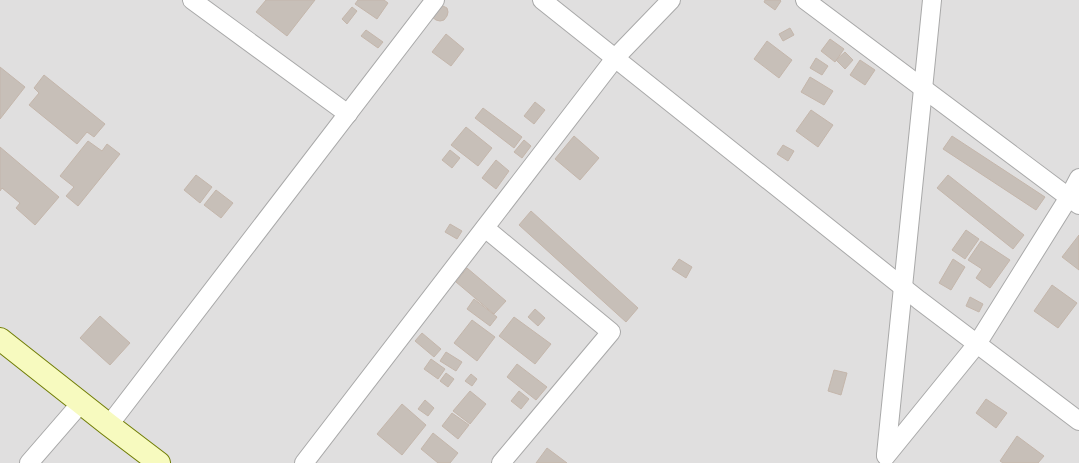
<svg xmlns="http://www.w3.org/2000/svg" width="1079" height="463" viewBox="0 0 1079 463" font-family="Quicksand,sans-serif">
<rect width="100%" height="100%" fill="#f2efe9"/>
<rect fill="#e0dfdf" x="0" y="0" width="1079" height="463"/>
<g fill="#c7bfb8" stroke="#c4b6ab">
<path d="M266,0h49l-28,36 -31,-24z"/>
<path d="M358,0h26l4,3 -11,16 -22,-15z"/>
<path d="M765,0h15l1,1 -6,9 -11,-8z"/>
<path d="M439,4l8,4 1,4 -1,4 -3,4 -4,1 -4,-1 -4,-3z"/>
<path d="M352,7l5,4 -10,13 -5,-5z"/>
<path d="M790,28l4,7 -11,6 -4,-7z"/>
<path d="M366,30l17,12 -5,6 -17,-12z"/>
<path d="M446,34l18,15 -13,17 -19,-14z"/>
<path d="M830,39l14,10 -9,13 -14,-11z"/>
<path d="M767,41l25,19 -13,18 -25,-19z"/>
<path d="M845,52l8,8 -8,9 -9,-9z"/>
<path d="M816,58l12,8 -6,9 -12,-7z"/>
<path d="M860,60l15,10 -10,15 -15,-10z"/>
<path d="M0,67l25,20 -25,32z"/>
<path d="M44,75l61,49 -11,13 -7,-5 -10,12 -48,-39 10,-12 -5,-5z"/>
<path d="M810,77l23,14 -9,14 -23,-13z"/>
<path d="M535,102l10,8 -11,14 -10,-8z"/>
<path d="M483,108l39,29 -8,11 -39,-30z"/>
<path d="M811,110l22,15 -15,22 -22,-16z"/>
<path d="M466,127l26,21 -14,18 -27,-21z"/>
<path d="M574,136l25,22 -19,22 -25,-21z"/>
<path d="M952,136l93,61 -9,13 -93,-61z"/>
<path d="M524,140l7,6 -9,12 -8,-6z"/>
<path d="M88,141l14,10 5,-7 13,10 -42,52 -12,-10 8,-9 -14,-11z"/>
<path d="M783,145l11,6 -6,10 -11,-7z"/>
<path d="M0,147l59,50 -24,28 -19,-17 4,-5 -18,-15 -2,3z"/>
<path d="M450,150l10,8 -8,10 -10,-8z"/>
<path d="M496,160l13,11 -13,18 -14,-11z"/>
<path d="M196,175l16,12 -12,16 -16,-13z"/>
<path d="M948,175l76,60 -11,14 -76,-61z"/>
<path d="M216,190l17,13 -12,15 -17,-13z"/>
<path d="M531,211l107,97 -12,14 -107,-97z"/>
<path d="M450,224l12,7 -5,8 -12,-7z"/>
<path d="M966,230l13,9 -14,20 -13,-9z"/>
<path d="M1079,235v35l-17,-13z"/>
<path d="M981,241l29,19 -20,28 -14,-10 6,-9 -14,-9z"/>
<path d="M679,259l13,8 -6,11 -14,-9z"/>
<path d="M953,259l12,8 -14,23 -12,-7z"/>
<path d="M467,268l39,33 -12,13 -38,-32z"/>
<path d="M1052,285l25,18 -19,25 -24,-17z"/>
<path d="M970,297l13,7 -4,8 -13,-6z"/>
<path d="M474,299l23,18 -7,9 -23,-17z"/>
<path d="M535,309l10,9 -7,8 -10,-9z"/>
<path d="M100,316l30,27 -20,22 -30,-27z"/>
<path d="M514,317l37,27 -16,20 -36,-28z"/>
<path d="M472,320l23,17 -18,24 -23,-18z"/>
<path d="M422,333l19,16 -7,8 -19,-16z"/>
<path d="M446,352l16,10 -6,9 -16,-10z"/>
<path d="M431,359l14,10 -7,10 -14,-10z"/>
<path d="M517,364l30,23 -11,13 -29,-23z"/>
<path d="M834,370l13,3 -6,22 -13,-4z"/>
<path d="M446,373l8,6 -6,8 -8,-6z"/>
<path d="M471,374l6,5 -5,7 -7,-5z"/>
<path d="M470,391l16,13 -16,20 -17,-13z"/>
<path d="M519,391l10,8 -8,10 -10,-8z"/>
<path d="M986,399l21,14 -11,15 -20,-15z"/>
<path d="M425,400l9,8 -6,8 -10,-7z"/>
<path d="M402,404l24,21 -24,30 -25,-21z"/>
<path d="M452,413l17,12 -11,14 -16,-13z"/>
<path d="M433,433l25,20 -8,10h-12l-17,-14z"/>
<path d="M1017,436l27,20 -6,7h-35l-3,-2z"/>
<path d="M547,448l20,15h-31z"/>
</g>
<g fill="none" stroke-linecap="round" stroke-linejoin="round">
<defs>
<g id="street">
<path d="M192,0l156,114"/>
<path d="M542,0l377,300 160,121"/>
<path d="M805,0l274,205"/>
<path d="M485,228l126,104 -110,131"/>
<path d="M109,425l326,-425"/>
<path d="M886,455l46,-455"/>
<path d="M886,456l91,-112 92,-147 10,-19"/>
<path d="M29,463l52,-60"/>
<path d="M304,463l312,-406 55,-57"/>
</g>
<path id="secondary" d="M0,339l109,86 50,38"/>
</defs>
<use href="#street" stroke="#a9a9a9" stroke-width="20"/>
<use href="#secondary" stroke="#707d05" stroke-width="24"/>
<use href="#street" stroke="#fff" stroke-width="18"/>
<use href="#secondary" stroke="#f7fabf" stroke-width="22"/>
</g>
</svg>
